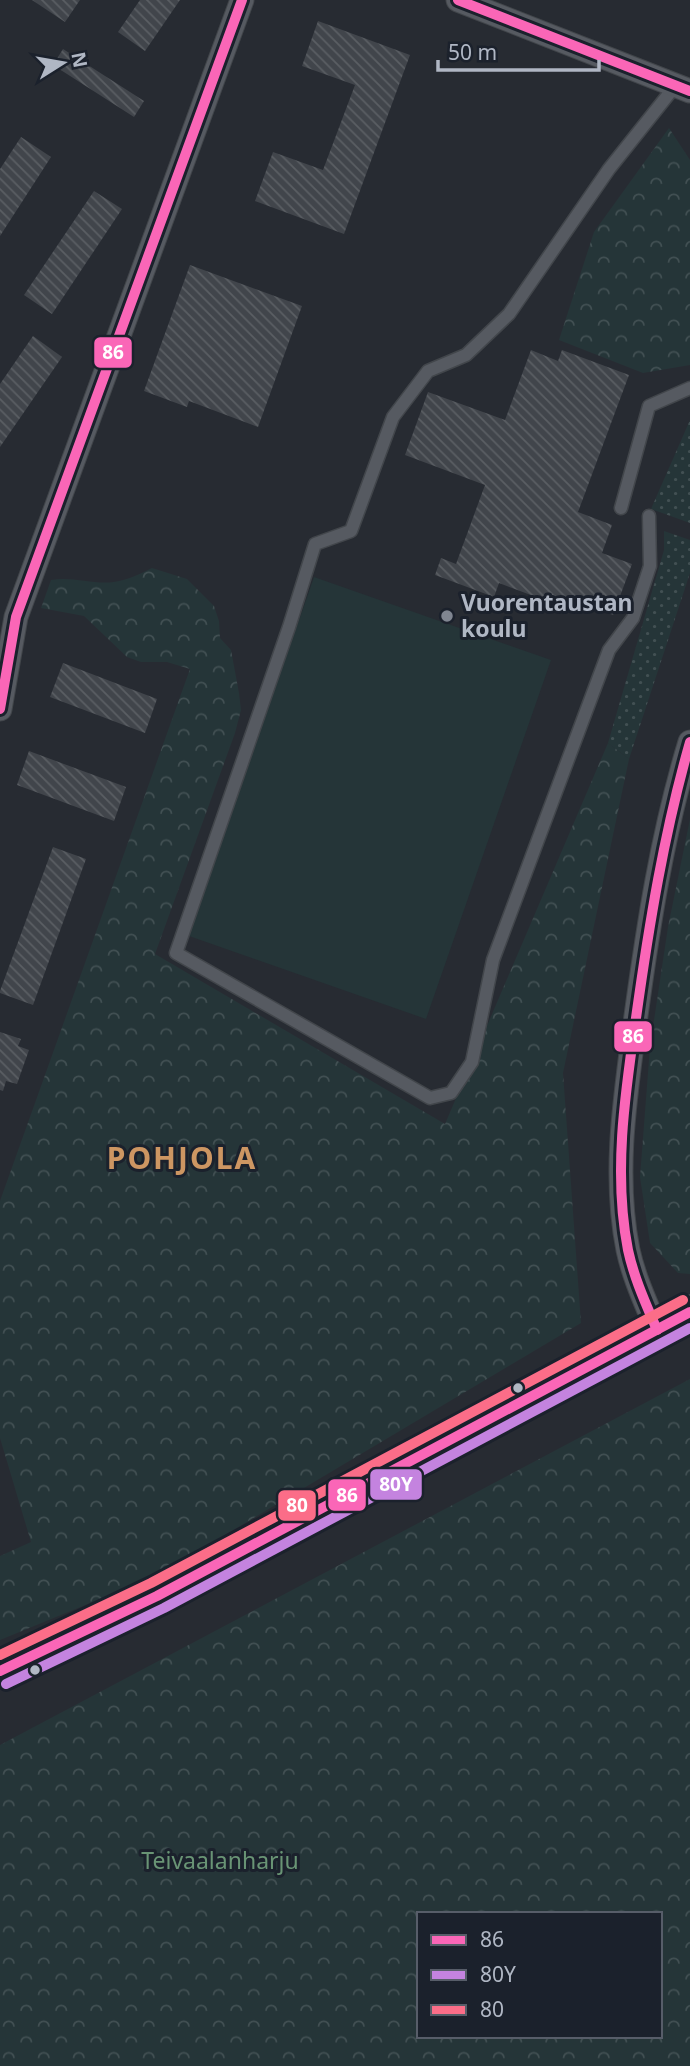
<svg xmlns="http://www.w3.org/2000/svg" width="690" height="2066" viewBox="0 0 690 2066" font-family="'Noto Sans',sans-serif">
<defs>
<pattern id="grass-dots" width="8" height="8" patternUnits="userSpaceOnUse" patternTransform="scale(1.75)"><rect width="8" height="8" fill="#253538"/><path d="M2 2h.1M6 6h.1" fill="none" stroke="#425053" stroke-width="1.8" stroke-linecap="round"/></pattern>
<pattern id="forest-crowns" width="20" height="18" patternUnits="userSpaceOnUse" patternTransform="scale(1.75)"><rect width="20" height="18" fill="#253538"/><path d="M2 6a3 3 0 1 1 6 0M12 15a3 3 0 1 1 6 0" fill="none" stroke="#425053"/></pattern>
<pattern id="building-back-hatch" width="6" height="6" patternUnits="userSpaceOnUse" patternTransform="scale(1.75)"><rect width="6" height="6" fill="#41454b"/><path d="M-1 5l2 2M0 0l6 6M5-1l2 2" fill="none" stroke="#5a5e63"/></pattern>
</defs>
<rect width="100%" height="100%" fill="#272b32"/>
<g fill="url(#grass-dots)">
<path d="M690,420v103l-39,-14z"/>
<path d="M664,531l26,9v33l-61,186 -21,-16 56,-193z"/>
</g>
<g fill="url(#forest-crowns)" fill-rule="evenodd">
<path d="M669,128l21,32v205l-47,8 -84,-33 35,-108z"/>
<path d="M152,568l35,11 27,27 5,15 1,17 11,12 8,43 2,17 -6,23 -80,221 290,170 163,-381 21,16 -66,314 18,250 -425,253 -156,64v-84l31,-14 -31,-104v-237l190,-532 -23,-7h-26l-14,-5 -43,-41 -43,-8 10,-28c22,-4 42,5 63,2 14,-2 26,-8 38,-14z"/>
<path d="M690,819v455l-12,-1 -28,-30 -10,-66 10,-130 18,-120z"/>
<path d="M690,1379v687h-690v-321zM419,1914h241v122h-241z"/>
</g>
<path fill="#253538" d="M314,577l237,83 -125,359 -237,-83z"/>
<g fill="url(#building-back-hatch)">
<path d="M32,0h48l-15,22z"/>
<path d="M140,0h40l-35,51 -27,-19z"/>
<path d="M318,21l92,34 -66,179 -89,-33 18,-49 50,18 32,-85 -53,-19z"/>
<path d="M63,49l81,52 -10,16 -81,-52z"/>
<path d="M21,137l30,20 -51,79v-67z"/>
<path d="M94,191l28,18 -70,105 -28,-19z"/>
<path d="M190,265l112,41 -44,121 -69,-26 -2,6 -43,-16z"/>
<path d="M33,336l29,21 -62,90v-63z"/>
<path d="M531,350l27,11 4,-11 67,25 -51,137 34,13 -10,28 30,11 -19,51 -31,-11 -3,9 -80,-30 -5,14 -59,-22 6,-17 15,6 29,-79 -80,-30 23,-63 77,28z"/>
<path d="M63,663l94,36 -12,34 -95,-36z"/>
<path d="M29,751l97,36 -12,34 -97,-36z"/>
<path d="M53,847l33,12 -53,146 -33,-12v-2z"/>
<path d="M0,1032l21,7 -3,7 11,4 -12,34 -11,-3 -3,10 -3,-1z"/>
</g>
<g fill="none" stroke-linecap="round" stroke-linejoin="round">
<defs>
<g id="lane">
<path d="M621,508l28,-102 41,-18"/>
<path d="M649,516l1,50 -17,52 -24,32 -116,310 -21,102 -21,31 -21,5 -254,-145 113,-326 26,-83 36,-13 42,-114 35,-46 38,-16 43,-41 100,-145 67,-84"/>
</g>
<g id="street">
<path d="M458,0l232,91"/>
<path d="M0,709l16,-92 226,-617"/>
<path d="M657,1330c-11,-27 -23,-52 -29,-80 -15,-75 -3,-152 7,-227 13,-96 27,-189 55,-281"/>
</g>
<path id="secondary" d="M0,1671l157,-75 533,-284"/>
</defs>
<use href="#lane" stroke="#42464b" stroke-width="15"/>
<use href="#street" stroke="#42464b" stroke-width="25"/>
<use href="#secondary" stroke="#42464b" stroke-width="36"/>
<use href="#lane" stroke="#565a61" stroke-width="12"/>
<use href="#street" stroke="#565a61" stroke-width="23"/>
<use href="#secondary" stroke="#5a5e66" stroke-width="33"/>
<defs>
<g id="bus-1">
<path d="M458,0l232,91"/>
<path d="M0,709l16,-92 226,-617"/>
<path d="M657,1330c-11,-26 -23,-52 -29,-80 -15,-76 -3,-156 8,-232 13,-93 28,-185 54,-276"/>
<path d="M0,1671l157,-75 533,-284"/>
</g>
<path id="bus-2" d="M6,1684l158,-76 526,-280"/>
<path id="bus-3" d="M0,1655l151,-72 532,-283"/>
</defs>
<use href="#bus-1" stroke="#1b212c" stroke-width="16"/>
<use href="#bus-2" stroke="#1b212c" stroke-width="16"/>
<use href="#bus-3" stroke="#1b212c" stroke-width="16"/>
<use href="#bus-1" stroke="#fa66b7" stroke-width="10"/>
<use href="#bus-2" stroke="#c483df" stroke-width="10"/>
<use href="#bus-3" stroke="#fb6d88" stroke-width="10"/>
</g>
<circle fill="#808691" stroke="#1b212c" stroke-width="2.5" cx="447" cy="616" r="7"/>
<g fill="#b0b7c4" stroke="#1b212c" stroke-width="2.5">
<circle cx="518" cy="1388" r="6"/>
<circle cx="35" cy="1670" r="6"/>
</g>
<g text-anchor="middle" stroke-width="6" stroke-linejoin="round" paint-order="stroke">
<g font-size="23" font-weight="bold" fill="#b0b7c4" stroke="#1b212c" text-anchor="start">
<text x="461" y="611">Vuorentaustan<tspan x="461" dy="26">koulu</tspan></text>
</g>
<g font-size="23" fill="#699475" stroke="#1b212c">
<text x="220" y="1869">Teivaalanharju</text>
</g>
<g font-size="30" font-weight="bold" letter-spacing="2" fill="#cd9662" stroke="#1b212c">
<text x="182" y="1169">POHJOLA</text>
</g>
</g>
<g stroke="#1b212c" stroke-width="2.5">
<rect x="93" y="336" width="40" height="33" rx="7" fill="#fa66b7"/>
<rect x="613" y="1020" width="40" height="33" rx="7" fill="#fa66b7"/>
<rect x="369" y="1468" width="54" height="33" rx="7" fill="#c483df"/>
<rect x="327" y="1478" width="40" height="34" rx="7" fill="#fa66b7"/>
<rect x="277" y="1489" width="40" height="33" rx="7" fill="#fb6d88"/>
</g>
<g font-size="19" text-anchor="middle" font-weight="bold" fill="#fff">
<text x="113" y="359">86</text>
<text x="633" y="1043">86</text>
<text x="396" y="1491">80Y</text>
<text x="347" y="1502">86</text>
<text x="297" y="1512">80</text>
</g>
<rect x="417" y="1912" width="245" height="126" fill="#1b212c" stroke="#575d69" stroke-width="2"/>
<rect x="431" y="1935" width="35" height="10" fill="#fa66b7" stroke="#575d69" stroke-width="2"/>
<text x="480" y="1947" font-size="21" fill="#b0b7c4">86</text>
<rect x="431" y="1970" width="35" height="10" fill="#c483df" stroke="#575d69" stroke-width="2"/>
<text x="480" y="1982" font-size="21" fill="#b0b7c4">80Y</text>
<rect x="431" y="2005" width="35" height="10" fill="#fb6d88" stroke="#575d69" stroke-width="2"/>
<text x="480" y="2017" font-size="21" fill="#b0b7c4">80</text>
<g transform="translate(63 63) rotate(79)" stroke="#1b212c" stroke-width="5" paint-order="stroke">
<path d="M0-5L12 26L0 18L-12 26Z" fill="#b0b7c4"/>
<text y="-10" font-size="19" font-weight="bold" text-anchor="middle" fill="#b0b7c4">N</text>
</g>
<path d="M438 60v10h161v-10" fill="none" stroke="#b0b7c4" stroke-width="3.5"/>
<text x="448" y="60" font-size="21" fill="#b0b7c4" stroke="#1b212c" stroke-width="5" paint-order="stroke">50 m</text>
</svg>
